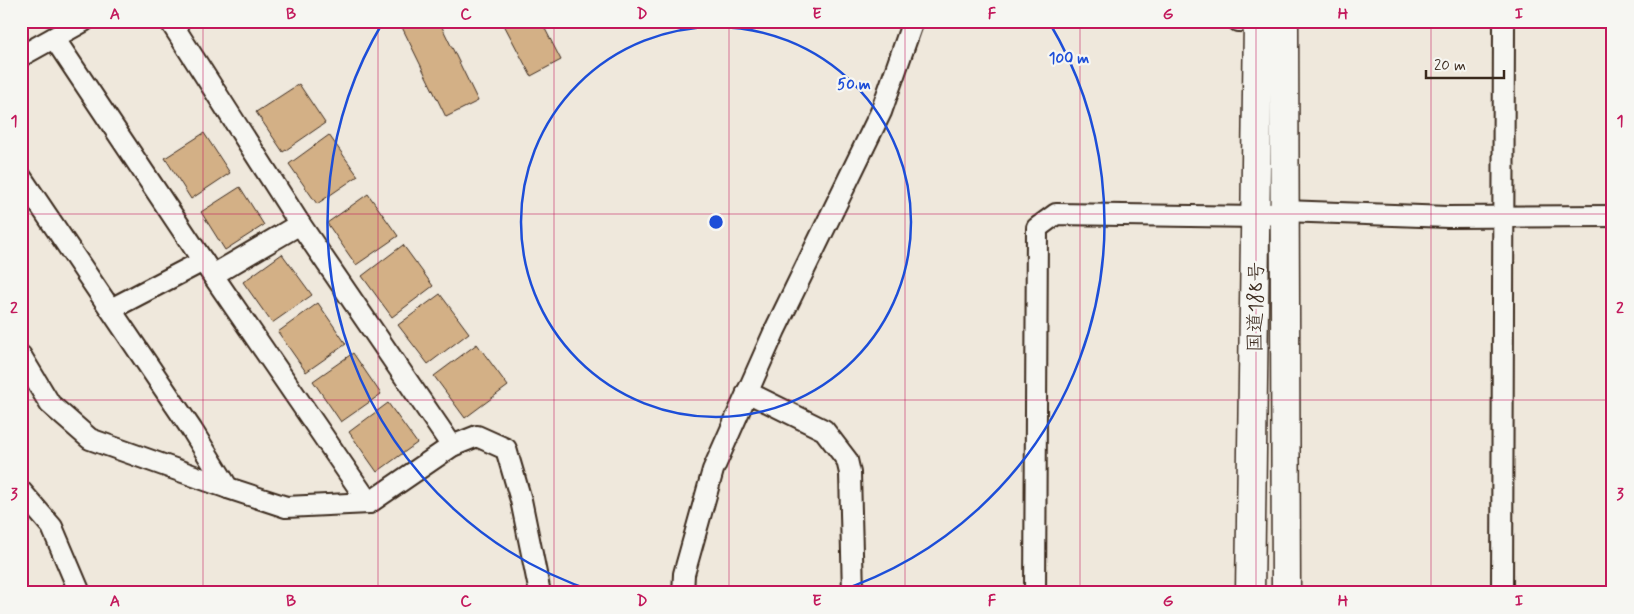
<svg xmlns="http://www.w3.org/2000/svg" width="1634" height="614" viewBox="0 0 1634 614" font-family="Mynerve,'Klee One',sans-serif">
<rect width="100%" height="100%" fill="#efe8dc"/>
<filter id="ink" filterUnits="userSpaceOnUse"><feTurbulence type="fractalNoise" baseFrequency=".02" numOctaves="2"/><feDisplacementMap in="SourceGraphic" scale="10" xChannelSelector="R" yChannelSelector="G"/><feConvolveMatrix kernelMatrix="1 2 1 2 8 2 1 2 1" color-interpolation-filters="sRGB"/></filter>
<g filter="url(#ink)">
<g fill="#d3b086" stroke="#3b2a1e">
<path d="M399,21h40l39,80 -32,16z"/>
<path d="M502,21h39l20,39 -30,16z"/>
<path d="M299,84l26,39 -42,29 -27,-40z"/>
<path d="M204,133l26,40 -39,26 -26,-41z"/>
<path d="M329,135l29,41 -41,28 -28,-40z"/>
<path d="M240,187l24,38 -39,25 -24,-38z"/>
<path d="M368,194l30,42 -42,29 -29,-42z"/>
<path d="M403,245l30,41 -41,31 -30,-41z"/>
<path d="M282,254l30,41 -40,28 -29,-41z"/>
<path d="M440,294l29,39 -41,31 -30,-39z"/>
<path d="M318,303l28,41 -40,28 -28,-40z"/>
<path d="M477,344l31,42 -43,32 -31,-42z"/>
<path d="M353,353l28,41 -40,28 -28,-41z"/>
<path d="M388,403l29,40 -40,29 -28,-40z"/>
</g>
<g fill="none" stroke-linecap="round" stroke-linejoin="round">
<defs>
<g id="street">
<path d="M170,21l130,203 152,222"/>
<path d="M1238,21l34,1"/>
<path d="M54,38l149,223 166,242"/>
<path d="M21,56l63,-35"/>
<path d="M21,177l171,253 36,58 58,19 83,-4 83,-57 25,-10 29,13 15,51 19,93"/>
<path d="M213,275l87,-51"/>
<path d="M111,309l92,-48"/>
<path d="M21,356l29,48 40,35 138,49"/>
<path d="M747,392l77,38 23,30 3,13 3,120"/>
<path d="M21,491l31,36 28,66"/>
<path d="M683,593l1,-19 29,-104 62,-140 106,-218 32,-91"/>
<path d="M1035,593l2,-365 19,-14 201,3 27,-6 164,6 165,-1"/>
<path d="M1502,593l2,-572"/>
</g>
<g id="highway">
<path d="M1284,21l2,572"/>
<path d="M1250,593l8,-572"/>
</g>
</defs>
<use href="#street" stroke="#3b2a1e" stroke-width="24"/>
<use href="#highway" stroke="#3b2a1e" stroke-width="31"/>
<use href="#street" stroke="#f6f6f2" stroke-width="20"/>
<use href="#highway" stroke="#f6f6f2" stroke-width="28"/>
</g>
</g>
<path fill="none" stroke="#c2185b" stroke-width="1" stroke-opacity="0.55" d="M203,21v572M378,21v572M554,21v572M729,21v572M905,21v572M1080,21v572M1256,21v572M1431,21v572M21,214h1592M21,400h1592"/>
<g fill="none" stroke="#1d4ed8" stroke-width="2.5">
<circle cx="716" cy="222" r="195"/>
<path d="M596 592A389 389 0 0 1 383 22M1049 22A389 389 0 0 1 836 592"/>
</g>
<g text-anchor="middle" stroke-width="4.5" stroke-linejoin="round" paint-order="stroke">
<g font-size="20" fill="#3b2a1e" stroke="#f6f6f2">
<text transform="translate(1255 307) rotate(-89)" y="7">国道188号</text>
</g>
</g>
<circle cx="716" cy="222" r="8" fill="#1d4ed8" stroke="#f6f6f2" stroke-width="2.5"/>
<g font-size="15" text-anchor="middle" font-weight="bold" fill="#1d4ed8" stroke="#f6f6f2" stroke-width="4.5" stroke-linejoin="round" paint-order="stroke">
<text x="1069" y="63">100 m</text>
<text x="854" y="89">50 m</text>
</g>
<rect width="1634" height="614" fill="none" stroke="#f6f6f2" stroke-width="55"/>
<path d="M1426 70v8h78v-8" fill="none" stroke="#3b2a1e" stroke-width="2.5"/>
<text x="1434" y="70" font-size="15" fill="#3b2a1e" stroke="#f6f6f2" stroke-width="4" paint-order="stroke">20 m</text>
<rect x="28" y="28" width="1578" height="558" fill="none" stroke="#c2185b" stroke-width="2"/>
<g font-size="16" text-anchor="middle" font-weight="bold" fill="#c2185b">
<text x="115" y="19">A</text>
<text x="291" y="19">B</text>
<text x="466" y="19">C</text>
<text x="642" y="19">D</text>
<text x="817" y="19">E</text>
<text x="992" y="19">F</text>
<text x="1168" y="19">G</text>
<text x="1343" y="19">H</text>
<text x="1519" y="19">I</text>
<text x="14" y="126">1</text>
<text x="1620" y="126">1</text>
<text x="14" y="313">2</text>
<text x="1620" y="313">2</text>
<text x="14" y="499">3</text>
<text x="1620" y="499">3</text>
<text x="115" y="606">A</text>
<text x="291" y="606">B</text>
<text x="466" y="606">C</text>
<text x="642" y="606">D</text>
<text x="817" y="606">E</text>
<text x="992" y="606">F</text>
<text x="1168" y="606">G</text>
<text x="1343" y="606">H</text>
<text x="1519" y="606">I</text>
</g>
</svg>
